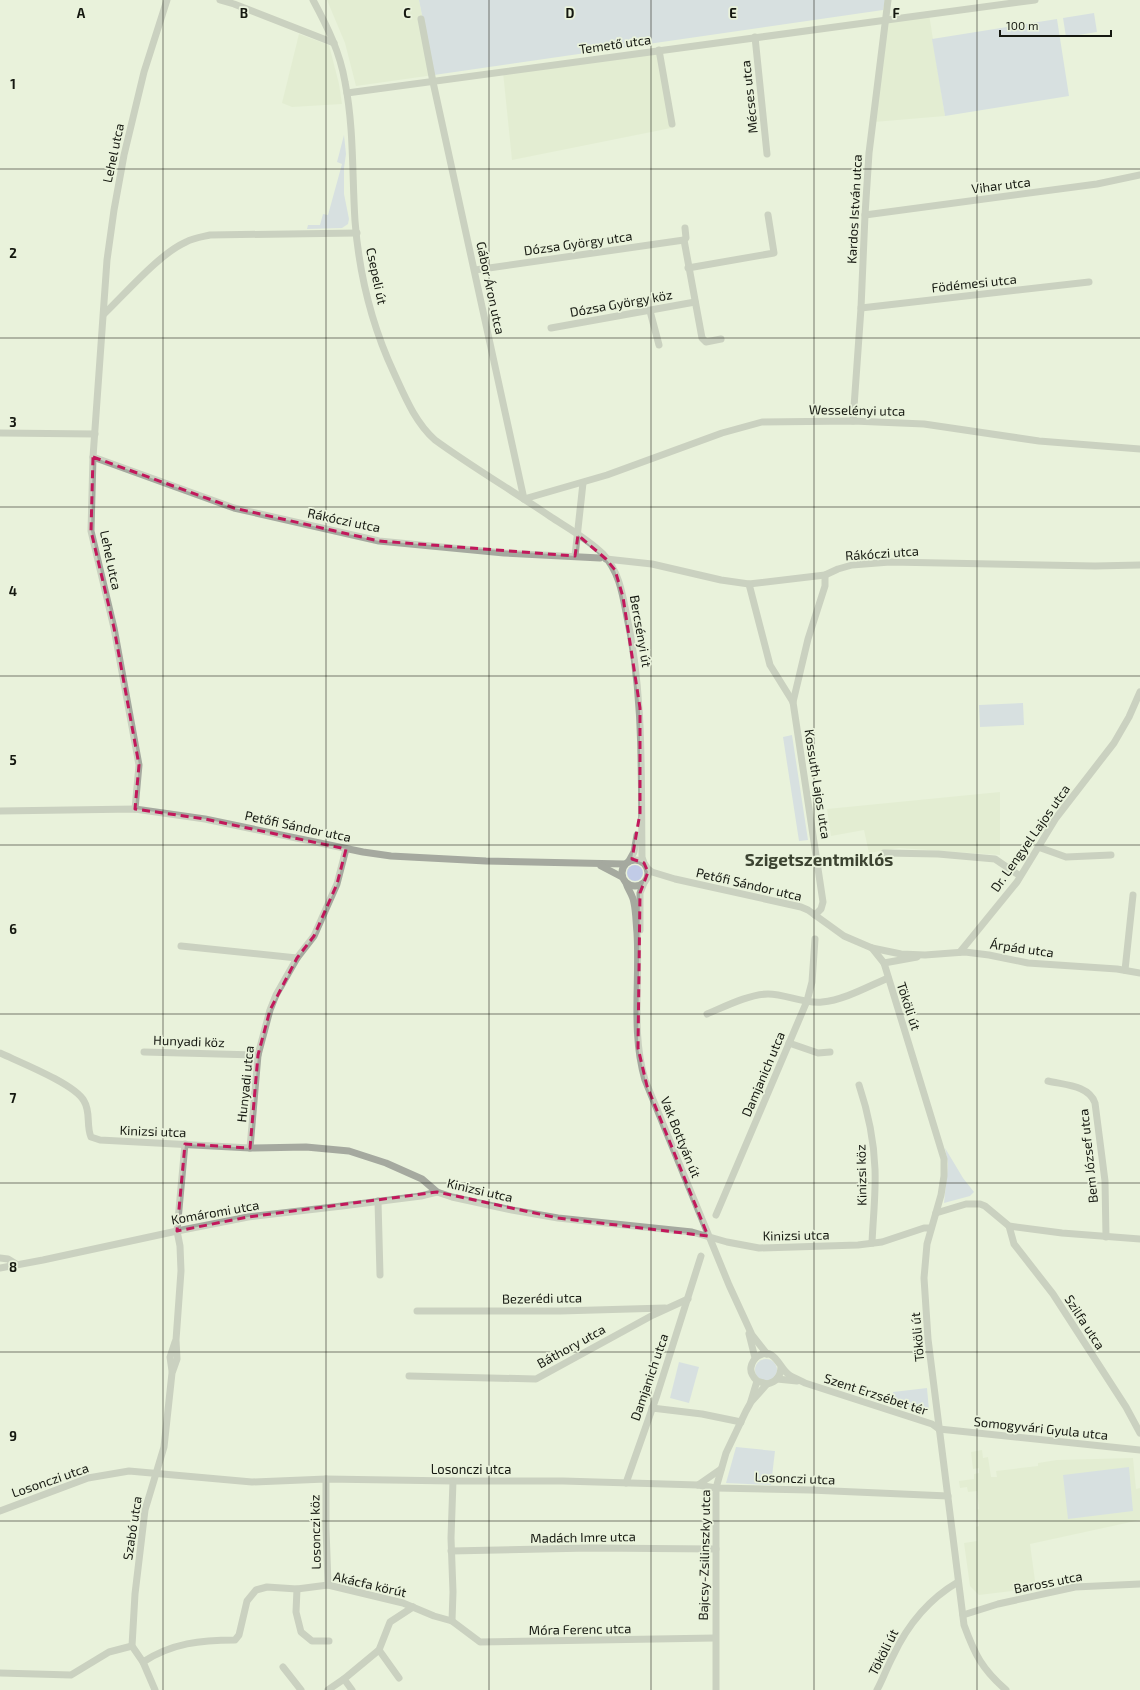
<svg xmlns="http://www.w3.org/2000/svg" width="1140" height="1690" viewBox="0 0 1140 1690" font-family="'Exo 2',sans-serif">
<rect width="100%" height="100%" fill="#e9f2db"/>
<g fill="#dbe7c8">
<path d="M327,0h92l15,75 -78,11 -11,-43z"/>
<path d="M929,14l16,102 -71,6 11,-102z"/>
<path d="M299,34l30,11 10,39 3,20 -50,3 -10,-4z"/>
<path d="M658,51l13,77 -159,32 -9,-88z"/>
<path d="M1000,792v63l-101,-7 -30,5 -5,-23 -33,6 -4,-27z"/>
<path d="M982,1450l1,8 5,-1 3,20h6l-1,-6 42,-5v-3l19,-3 76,-2 3,31 4,-1v32l-110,24 6,44 -57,7 -9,-9 -6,-43 13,-2 -1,-14 3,-1 -2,-16 2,-1 -2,-18 -9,1 -1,-5 -7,1 -1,-7 15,-2v-5l5,-1v-5l-6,1 -2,-17z"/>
</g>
<g fill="#c1cbe7">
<path d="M419,0h466l-2,10 -449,65z"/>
<path d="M1094,13l3,19 -31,5 -3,-19z"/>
<path d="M1057,19l12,77 -124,20 -13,-77z"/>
<path d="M344,135l2,19 -2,14v26l5,25 -1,5 -6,4 -35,1 1,-4h12l3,-11 5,1 14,-51 -5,-2z"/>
<path d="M1023,703l1,22 -44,2 -1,-22z"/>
<path d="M792,735l16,105 -9,1 -16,-104z"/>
<circle cx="635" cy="873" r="8"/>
<path d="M945,1148l18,30 11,14 -4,4 -26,7 4,-39z"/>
<circle cx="766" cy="1370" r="11"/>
<path d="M679,1362l20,5 -10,36 -19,-5z"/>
<path d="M927,1388l2,22 -18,-2 -17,-7 -1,-9z"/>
<path d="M736,1447l39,4 -4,34 -45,-2z"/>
<path d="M1129,1467l4,44 -65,8 -5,-44z"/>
</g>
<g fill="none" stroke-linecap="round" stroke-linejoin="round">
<g stroke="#a5a99f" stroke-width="7">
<path d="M220,0l14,4 100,39"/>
<path d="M313,0c14,26 27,52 32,82 9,46 7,92 10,139 4,51 17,105 39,152 11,24 21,49 41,67 37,27 78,51 116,77 17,11 37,22 52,37 15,16 19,37 23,58 18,81 15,163 16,245l2,6"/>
<path d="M421,19l12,63 91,417"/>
<path d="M755,37l12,117"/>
<path d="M659,50l13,74"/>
<path d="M347,93l688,-93"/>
<path d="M865,215l232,-31 43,-9"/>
<path d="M685,228l1,10 -2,2 18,98 4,4 15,-3"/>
<path d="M688,268l86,-15 -6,-38"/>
<path d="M475,270l209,-30"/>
<path d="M861,308l228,-26"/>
<path d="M650,311l9,34"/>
<path d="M104,314c22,-21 55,-60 82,-72 7,-4 15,-5 24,-7l147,-2"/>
<path d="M551,328l144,-26"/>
<path d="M853,421l8,-113 4,-93 4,-62 19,-153"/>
<path d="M0,433l95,1"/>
<path d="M93,457l141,51 145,33 125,12 96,5"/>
<path d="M524,499l83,-24 115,-42 40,-11 91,-1 71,3 115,17 101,8"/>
<path d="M575,556l8,-73"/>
<path d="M606,559l46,5 69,16 28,4 76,-9 13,-6 14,-4 38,-3 205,4 45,-1"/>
<path d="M749,584l21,81 23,37 30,200 -2,7 -6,6"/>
<path d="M793,702l15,-63 17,-53v-11"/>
<path d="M135,809l4,-44 -25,-137 -23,-97 2,-74 14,-197 7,-50 10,-55 20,-83 23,-72"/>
<path d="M0,811l135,-2 70,10 158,33 28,4 95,5 139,3"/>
<path d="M1038,847l28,10 45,-2"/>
<path d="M884,853l54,1 57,5 25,17"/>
<circle cx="635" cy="873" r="13"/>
<path d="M629,861l5,-9 3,-17"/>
<path d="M601,866l21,11"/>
<path d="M648,869l4,3 23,7 126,28 7,3 36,26 28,12 29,6 24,1 40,-3 24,3 39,8 89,6 23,4"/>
<path d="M626,883c2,7 7,12 8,20 2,9 2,20 3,30 3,49 -6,99 8,147l84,205 23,50 15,19"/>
<path d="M640,930v-37l4,-10"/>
<path d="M181,946l116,12"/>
<path d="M872,948l12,15 60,196v17l-3,19 -14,49 -3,34 4,61 36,286c11,30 18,44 42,65"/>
<path d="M960,952l57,-70 39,-64 58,-75 15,-26 11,-25"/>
<path d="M884,963l33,-6"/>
<path d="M1125,970l8,-75"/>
<path d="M707,1014c17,-7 42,-20 61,-20 18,0 36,10 54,8 22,-2 45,-15 66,-24"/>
<path d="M789,1043l29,10 12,-1"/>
<path d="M144,1052l114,3"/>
<path d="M0,1053c19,9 75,31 84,48 7,11 2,25 7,36l9,3 150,8 56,-1 43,4 37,12 36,16 15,13 15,5 60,13 46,8 134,14 35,10 32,6 99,-3 24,-3 42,-14h7"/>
<path d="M1048,1081c16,4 41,4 47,22l10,78 1,56"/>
<path d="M859,1085c9,27 15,55 16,84 1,24 -2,50 -3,74"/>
<path d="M250,1148l8,-93 12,-45 6,-15 21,-37 17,-22 23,-52 9,-35"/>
<path d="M378,1201l2,74"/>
<path d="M936,1213l30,-9h14l5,2 24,20 53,7 78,6"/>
<path d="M716,1215l91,-214 5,-19 3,-43"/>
<path d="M1009,1226l5,18 39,50 73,113 14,26"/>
<path d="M0,1258l8,1 8,5"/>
<path d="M0,1268l43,-8 134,-29 71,-14 94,-11 79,-10 16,-4"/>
<path d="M417,1311h143l105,-3"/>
<path d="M749,1334l6,24"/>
<path d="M781,1366c0,9 -4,16 -14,18l-10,-3c-4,-4 -7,-9 -6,-14 1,-5 3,-8 7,-11 16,-10 21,11 30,18 5,4 12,6 17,9l127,41 7,5"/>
<path d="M172,1371l-2,-14 5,-15"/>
<path d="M409,1376l127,3 117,-64 35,-16"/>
<path d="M777,1379l20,2"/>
<path d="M751,1401l6,-20"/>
<path d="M652,1408l50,6 39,8"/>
<path d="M939,1429l201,21"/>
<path d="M326,1479v49l2,57"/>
<path d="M626,1483l31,-88 44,-139"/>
<path d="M698,1485l23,-16"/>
<path d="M0,1511l88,-33 41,-7 123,11 74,-3 127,2h110l135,4 18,3 94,2 138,6"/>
<path d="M451,1551l139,-3 126,1"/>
<path d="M297,1589l-1,23 5,20 11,9h17"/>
<path d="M963,1615l35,-11 77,-17 65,-3"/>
<path d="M452,1621l1,-29 -2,-54 2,-57"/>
<path d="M379,1650l20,28"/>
<path d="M143,1662c29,-19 58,-22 92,-22l4,-5 8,-34 9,-11 11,-3 30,2 31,-4 75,18 31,13 18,5 28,21 235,-4"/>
<path d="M283,1667l18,23"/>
<path d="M0,1673l71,2 38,-23 23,-6"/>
<path d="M155,1690l-12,-28 -11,-16 3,-52 10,-84 19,-63 8,-74 5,-14 -1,-19 5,-69 -1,-25 -3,-15 8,-87"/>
<path d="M328,1690l16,-11"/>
<path d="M352,1690l-8,-11 35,-29 11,-28 23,-15"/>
<path d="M716,1690v-202l10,-35 20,-42 5,-9 16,-18"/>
<path d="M877,1690c6,-11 10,-23 16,-34 14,-30 36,-57 65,-74"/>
</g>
</g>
<path d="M0 0H1140V1690H0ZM93,457l141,51 145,33 196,15 3,-21 28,24 9,11 8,27 17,111v105l-8,46 12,4 4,9 -8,21 -2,155 9,38 61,150 -150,-18 -121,-26 -189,25 -71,14 8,-87 65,4 8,-93 12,-45 27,-52 17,-22 23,-52 9,-35 -141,-30 -70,-10 4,-44 -25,-137 -23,-97z" fill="#e9f2db" fill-opacity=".55" fill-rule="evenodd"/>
<path fill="none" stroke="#c2185b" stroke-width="3" stroke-dasharray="8 5" stroke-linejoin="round" d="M93,457l141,51 145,33 196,15 3,-21 28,24 9,11 8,27 17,111v105l-8,46 12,4 4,9 -8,21 -2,155 9,38 61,150 -150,-18 -121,-26 -189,25 -71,14 8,-87 65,4 8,-93 12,-45 27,-52 17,-22 23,-52 9,-35 -141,-30 -70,-10 4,-44 -25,-137 -23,-97z"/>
<path fill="none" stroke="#151810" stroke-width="1" stroke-opacity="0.55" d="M163,0v1690M326,0v1690M489,0v1690M651,0v1690M814,0v1690M977,0v1690M0,169h1140M0,338h1140M0,507h1140M0,676h1140M0,845h1140M0,1014h1140M0,1183h1140M0,1352h1140M0,1521h1140"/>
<g text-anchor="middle" stroke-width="3.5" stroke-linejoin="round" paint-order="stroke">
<g font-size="13" fill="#151810" stroke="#e9f2db">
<text transform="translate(615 44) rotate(-8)" y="5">Temető utca</text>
<text transform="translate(749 97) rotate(-96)" y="5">Mécses utca</text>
<text transform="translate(113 153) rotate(-78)" y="5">Lehel utca</text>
<text transform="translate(1001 185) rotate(-7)" y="5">Vihar utca</text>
<text transform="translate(854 209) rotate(-87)" y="5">Kardos István utca</text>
<text transform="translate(578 243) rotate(-8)" y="5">Dózsa György utca</text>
<text transform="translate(377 276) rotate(78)" y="5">Csepeli út</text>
<text transform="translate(974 283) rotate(-6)" y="5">Födémesi utca</text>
<text transform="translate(491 288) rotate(78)" y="5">Gábor Áron utca</text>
<text transform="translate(621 303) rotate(-10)" y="5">Dózsa György köz</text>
<text transform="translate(857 410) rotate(1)" y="5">Wesselényi utca</text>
<text transform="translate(344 520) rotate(12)" y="5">Rákóczi utca</text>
<text transform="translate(882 553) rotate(-4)" y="5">Rákóczi utca</text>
<text transform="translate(111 560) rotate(78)" y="5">Lehel utca</text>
<text transform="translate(641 631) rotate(80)" y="5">Bercsényi út</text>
<text transform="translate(818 784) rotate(81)" y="5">Kossuth Lajos utca</text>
<text transform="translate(298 826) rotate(12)" y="5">Petőfi Sándor utca</text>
<text transform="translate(1030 838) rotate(-55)" y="5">Dr. Lengyel Lajos utca</text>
<text transform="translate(749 884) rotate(13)" y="5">Petőfi Sándor utca</text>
<text transform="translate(1022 948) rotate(8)" y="5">Árpád utca</text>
<text transform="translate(909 1006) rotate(72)" y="5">Tököli út</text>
<text transform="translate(189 1041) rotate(2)" y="5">Hunyadi köz</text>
<text transform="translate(763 1074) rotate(-67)" y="5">Damjanich utca</text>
<text transform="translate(245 1084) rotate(-84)" y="5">Hunyadi utca</text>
<text transform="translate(153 1131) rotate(2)" y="5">Kinizsi utca</text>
<text transform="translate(681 1137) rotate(68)" y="5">Vak Bottyán út</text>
<text transform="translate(1088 1156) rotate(-96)" y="5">Bem József utca</text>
<text transform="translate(861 1175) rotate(-91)" y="5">Kinizsi köz</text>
<text transform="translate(480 1190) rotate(13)" y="5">Kinizsi utca</text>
<text transform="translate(215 1212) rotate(-10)" y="5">Komáromi utca</text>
<text transform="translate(796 1235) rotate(-1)" y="5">Kinizsi utca</text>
<text transform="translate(542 1298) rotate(-1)" y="5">Bezerédi utca</text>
<text transform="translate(1085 1322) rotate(57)" y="5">Szilfa utca</text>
<text transform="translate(917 1337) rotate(-95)" y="5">Tököli út</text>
<text transform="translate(571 1346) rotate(-29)" y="5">Báthory utca</text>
<text transform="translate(649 1377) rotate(-71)" y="5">Damjanich utca</text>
<text transform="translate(876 1394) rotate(18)" y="5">Szent Erzsébet tér</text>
<text transform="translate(1041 1428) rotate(6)" y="5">Somogyvári Gyula utca</text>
<text x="471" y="1474">Losonczi utca</text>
<text transform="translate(795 1478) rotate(2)" y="5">Losonczi utca</text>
<text transform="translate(50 1480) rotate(-19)" y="5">Losonczi utca</text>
<text transform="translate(132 1528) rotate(-81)" y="5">Szabó utca</text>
<text transform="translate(315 1532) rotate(-91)" y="5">Losonczi köz</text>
<text transform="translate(583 1537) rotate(-1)" y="5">Madách Imre utca</text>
<text transform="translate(704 1555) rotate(-89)" y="5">Bajcsy-Zsilinszky utca</text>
<text transform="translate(1048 1582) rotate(-11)" y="5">Baross utca</text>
<text transform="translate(370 1584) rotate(13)" y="5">Akácfa körút</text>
<text transform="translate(580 1629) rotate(-1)" y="5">Móra Ferenc utca</text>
<text transform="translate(883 1652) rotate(-63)" y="5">Tököli út</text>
</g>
<g font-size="17" font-weight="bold" fill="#3c4331" stroke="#e9f2db">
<text x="819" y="866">Szigetszentmiklós</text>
</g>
</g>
<g font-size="13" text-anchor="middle" font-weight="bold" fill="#151810" stroke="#e9f2db" stroke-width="3.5" stroke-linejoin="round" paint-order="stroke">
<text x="81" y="18">A</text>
<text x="244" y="18">B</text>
<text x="407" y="18">C</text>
<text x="570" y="18">D</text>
<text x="733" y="18">E</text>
<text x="896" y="18">F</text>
<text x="13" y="89">1</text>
<text x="13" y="258">2</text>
<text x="13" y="427">3</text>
<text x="13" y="596">4</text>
<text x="13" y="765">5</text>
<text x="13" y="934">6</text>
<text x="13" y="1103">7</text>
<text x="13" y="1272">8</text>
<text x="13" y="1441">9</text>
</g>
<path d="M1000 30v6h111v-6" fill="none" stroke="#151810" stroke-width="2"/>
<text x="1006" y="30" font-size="12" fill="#151810" stroke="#e9f2db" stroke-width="3" paint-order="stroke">100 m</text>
</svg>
